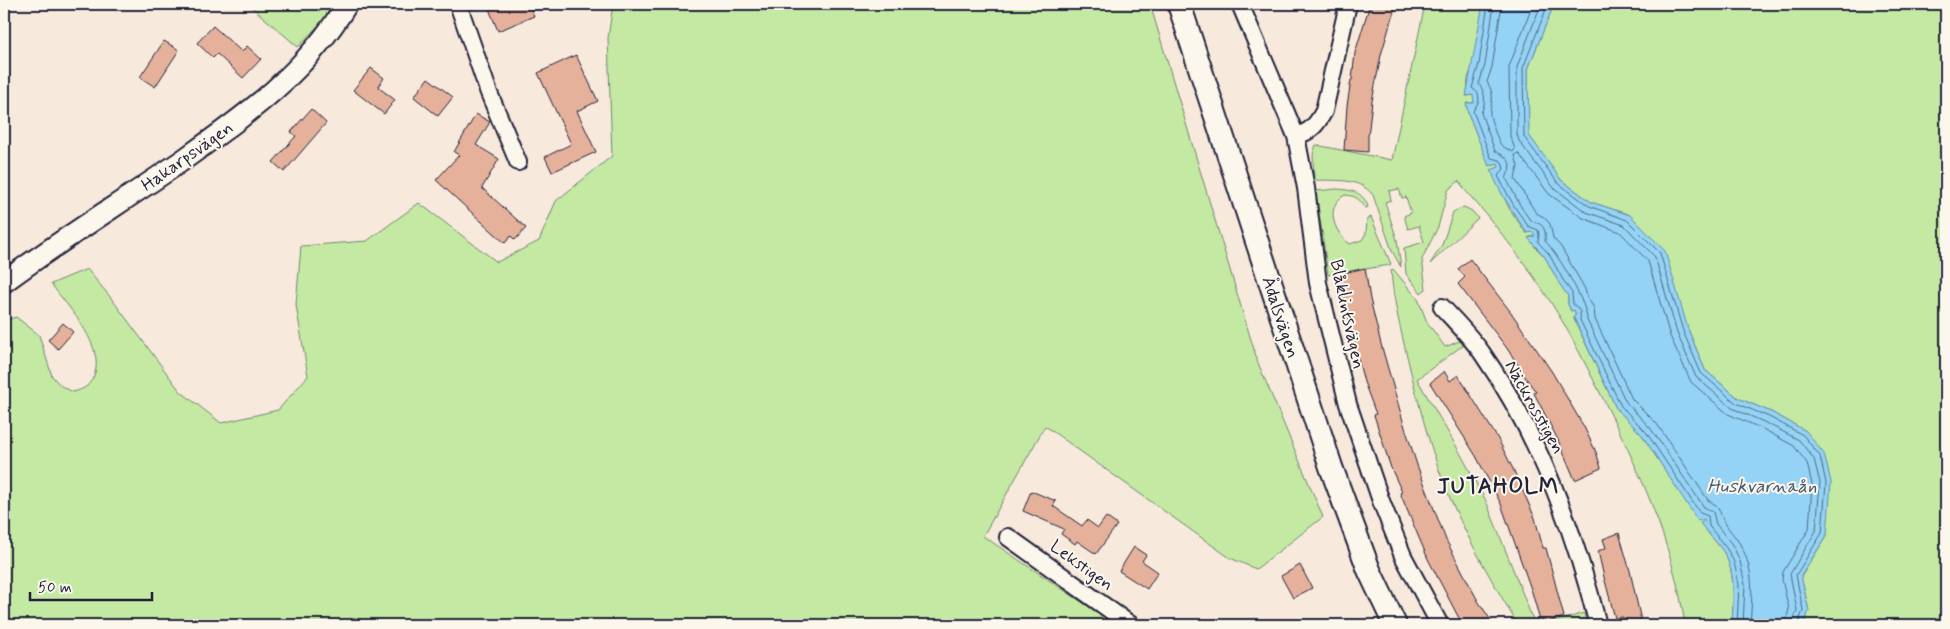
<svg xmlns="http://www.w3.org/2000/svg" width="1950" height="629" viewBox="0 0 1950 629" font-family="Mynerve,sans-serif">
<rect width="100%" height="100%" fill="#f7e9dc"/>
<filter id="ink" filterUnits="userSpaceOnUse"><feTurbulence type="fractalNoise" baseFrequency=".02" numOctaves="2"/><feDisplacementMap in="SourceGraphic" scale="10" xChannelSelector="R" yChannelSelector="G"/><feConvolveMatrix kernelMatrix="1 2 1 2 8 2 1 2 1" color-interpolation-filters="sRGB"/></filter>
<g filter="url(#ink)">
<g fill="#c3e9a3" stroke="#72866f">
<path d="M248,4h86l-7,12 -29,31z"/>
<path d="M613,4h537l108,359 65,154 -67,52 -26,-11 -185,-132 -62,110 133,89h-1112v-304l12,-4 23,18 13,41 9,10 12,6c4,-1 11,-3 14,-6 29,-29 -18,-78 -36,-102l36,-15 24,29 69,93 41,32 57,-13 30,-34 -12,-71 5,-59 66,-5 52,-38 78,59 42,-21 17,-40 56,-45 -4,-118z"/>
<path d="M1425,4h58l-9,59 -6,15 -1,18 7,-1v8h-7l1,10 21,53 9,-2 2,4 -9,2 18,38 17,25 7,-1 2,4 -6,1 6,10 10,10 14,26 9,13v8l3,7 3,-1 2,5 -3,2 43,91 26,27 56,85 6,-2 1,3 -4,2c6,10 15,18 22,28 14,23 10,49 9,74h-47c-12,-83 -48,-160 -86,-234 -17,-34 -35,-70 -57,-102 -17,-26 -37,-51 -57,-76 -9,-11 -19,-20 -26,-32l-11,9 -10,37 -16,32 4,30 -5,4 -15,-19 -2,-26 20,-6 -5,-16 -11,3 -4,-13 7,-3 -5,-16 -4,1 -3,-9 -10,2 2,9 -6,2 12,38 4,27 -9,-16 -19,-56c-14,-18 -38,-14 -59,-15l-1,-26 3,-9 76,15z"/>
<path d="M1554,4h392v621h-143l6,-14 -8,-34 26,-42 -21,-104 -35,-19 -33,-14 -33,-28 -17,-41 -58,-114 -39,-13 -30,-22 -33,-45v-66z"/>
<path d="M1336,189c15,1 27,2 32,18l-3,1c-5,-9 -9,-12 -20,-13 -21,11 -11,38 5,49l12,-4 4,-7 1,-14 4,-2 20,47 -1,1 -62,10 -12,-84z"/>
<path d="M1464,207l8,4 6,7 -48,46 12,-19 11,-33z"/>
<path d="M1393,269l25,30 9,23 18,25 17,-7 4,3 -49,36 42,72 27,50 49,124h-17c-23,-39 -46,-78 -65,-120 -21,-47 -34,-99 -46,-149 -7,-29 -14,-57 -16,-86z"/>
<path d="M1584,613l2,12h-42z"/>
</g>
<path fill="#94d3f5" stroke="#668cab" d="M1483,4h71l-26,65 1,66 32,45 30,22 39,13 35,36 23,78 17,41 33,28 33,14 35,19 18,23 7,28 -4,53 -26,41 8,35 -6,14h-71c1,-25 5,-51 -9,-74 -7,-10 -16,-18 -23,-28l5,-2 -1,-2 -6,2 -56,-86 -26,-27 -43,-92 3,-1 -2,-5 -3,1 -3,-7v-8l-9,-13 -14,-26 -17,-19 7,-2 -2,-4 -6,1c-13,-20 -28,-40 -36,-63l8,-3 -1,-3 -9,2 -21,-53 -2,-10h8l-1,-8 -7,1z"/>
<g fill="none" stroke-linecap="round" stroke-linejoin="round">
<g stroke="#506985" stroke-width="1">
<path d="M1488,4l-9,60 -7,24 6,5 1,8 -6,10 18,47 8,2 3,2 2,7 -6,7 16,30 14,20 10,4 1,5 -1,7 11,12 14,26 9,13 1,11c7,5 8,8 7,16l41,86 25,26 54,81 8,3 1,10 18,23 7,13 5,23 -2,40"/>
<path d="M1494,4l-9,61 -6,19c7,10 7,18 2,29l14,38c14,7 19,11 11,27 5,9 17,36 25,42 5,4 10,2 13,9 2,4 1,8 1,12 12,11 43,64 42,79l39,82 25,27 53,78 9,5 3,12 17,22 7,15 5,24 -2,40"/>
<path d="M1502,4l-10,63 -5,15c8,13 5,17 3,30 -1,5 9,32 12,34 3,2 8,4 11,6l2,-3 -5,-13 -1,-69 24,-63"/>
<path d="M1541,4l-24,63v67l2,7 35,47 32,24 38,13 31,32 22,76 19,44 36,31 34,15 33,17 15,19 6,24 -4,48 -26,43 7,36 -5,15"/>
<path d="M1548,4l-25,64 1,69 34,46 31,23 38,14 33,33 23,78 18,42 35,30 33,14 34,18 17,21 6,27 -4,50 -26,42 7,35 -5,15"/>
<path d="M1750,625c2,-27 5,-54 -9,-79 -4,-9 -13,-16 -17,-25 -5,-10 -5,-15 -16,-21l-51,-76 -25,-25 -37,-80 -1,-11 -7,-11 -2,-8 -24,-42 -8,-9 -3,-14 -6,-7 -8,-4 -21,-34 3,-13 -3,-10 1,-2h3l30,40 34,24 37,14 28,29 22,75 21,46 37,32 35,15 31,17 13,17 5,21 -3,45 -26,43 -1,8 7,29 -4,16"/>
</g>
</g>
<g fill="#e6b19b" stroke="#22223b">
<path d="M487,4h42l5,12 -36,15z"/>
<path d="M1370,4h26l-15,51 -9,46 -4,36v15l-24,-2 3,-44 4,-26h1l3,-27z"/>
<path d="M213,26l29,26 5,-6 14,13 -18,19 -26,-24 -4,4 -16,-15z"/>
<path d="M164,41l15,9 -24,37 -15,-10z"/>
<path d="M576,55l22,46 -21,10 19,41 -44,20 -7,-15 26,-13 -33,-71z"/>
<path d="M371,68l13,10 -6,9 17,13 -11,14 -31,-24z"/>
<path d="M428,78l25,19 -15,19 -24,-19z"/>
<path d="M311,109l15,14 -42,49 -11,-10 23,-26 -5,-4z"/>
<path d="M476,114l14,8 -14,23 23,14 -17,29 44,40 -11,12 -4,-4 -6,7 -69,-63 23,-25 -5,-3z"/>
<path d="M1470,259l40,52 42,61 32,55 12,25 5,16 -26,12 -17,-40 -24,-47 2,-1 -16,-22 1,-1 -15,-22 -48,-63 7,-7 -7,-8z"/>
<path d="M1365,268l5,31 11,45 22,77 14,44 29,75 32,61 16,24h-30l-4,-5 -32,-61 -28,-66 2,-1 -11,-24 -17,-53 2,-1 -12,-32 -12,-46 -13,-62z"/>
<path d="M63,323l10,9 -15,17 -10,-9z"/>
<path d="M1444,371l6,10 8,-6 40,64 16,32 21,47 8,30h3l18,69 -23,7 -9,-32 -31,-88 -25,-48 -46,-73z"/>
<path d="M1031,491l25,10 -3,5 29,20 5,-6 11,8 8,-11 11,8 -21,29 -19,-13 -2,3 -14,-10 3,-5 -41,-18z"/>
<path d="M1619,533l11,38 12,54h-18l-1,-8 -8,1 -11,-41 -6,-26 8,-3 -3,-9z"/>
<path d="M1134,547l12,8 -4,6 16,11 -11,17 -28,-18z"/>
<path d="M1300,565l12,23 -19,10 -12,-22z"/>
</g>
<g fill="none" stroke-linecap="round" stroke-linejoin="round">
<defs>
<g id="minor">
<path d="M458,4l31,89 29,69"/>
<path d="M1240,4l56,132 10,52 12,95 30,121 33,97 22,55 37,69"/>
<path d="M1296,136c15,-4 21,-12 28,-25l24,-107"/>
<path d="M1442,307c14,15 28,29 40,46 57,82 92,176 116,272"/>
<path d="M1008,537l123,88"/>
</g>
<path id="tertiary" d="M4,282c58,-43 120,-81 179,-122 65,-46 122,-87 164,-156"/>
<path id="secondary" d="M1179,4l152,463 38,103 26,55"/>
</defs>
<use href="#minor" stroke="#22223b" stroke-width="20"/>
<use href="#tertiary" stroke="#22223b" stroke-width="24"/>
<use href="#secondary" stroke="#22223b" stroke-width="26"/>
<use href="#minor" stroke="#fbf7ec" stroke-width="16"/>
<use href="#tertiary" stroke="#fbf7ec" stroke-width="20"/>
<use href="#secondary" stroke="#fbf7ec" stroke-width="22"/>
</g>
</g>
<g text-anchor="middle" stroke-width="4" stroke-linejoin="round" paint-order="stroke">
<g font-size="18" fill="#22223b" stroke="#fbf7ec">
<text transform="translate(187 156) rotate(-35)" y="6">Hakarpsvägen</text>
<text transform="translate(1348 314) rotate(78)" y="6">Blåklintsvägen</text>
<text transform="translate(1281 317) rotate(72)" y="6">Ådalsvägen</text>
<text transform="translate(1535 407) rotate(61)" y="6">Näckrosstigen</text>
<text transform="translate(1082 565) rotate(36)" y="6">Lekstigen</text>
</g>
<g font-size="19" font-style="italic" fill="#445773" stroke="#fbf7ec">
<text x="1762" y="492">Huskvarnaån</text>
</g>
<g font-size="22" font-weight="bold" letter-spacing="1" fill="#22223b" stroke="#fbf7ec">
<text x="1498" y="493">JUTAHOLM</text>
</g>
</g>
<rect width="1950" height="629" fill="none" stroke="#fbf7ec" stroke-width="20"/>
<rect x="10" y="10" width="1930" height="609" fill="none" stroke="#22223b" stroke-width="2" filter="url(#ink)"/>
<path d="M30 592v8h122v-8" fill="none" stroke="#22223b" stroke-width="2.5"/>
<text x="38" y="592" font-size="15" fill="#22223b" stroke="#fbf7ec" stroke-width="4" paint-order="stroke">50 m</text>
</svg>
